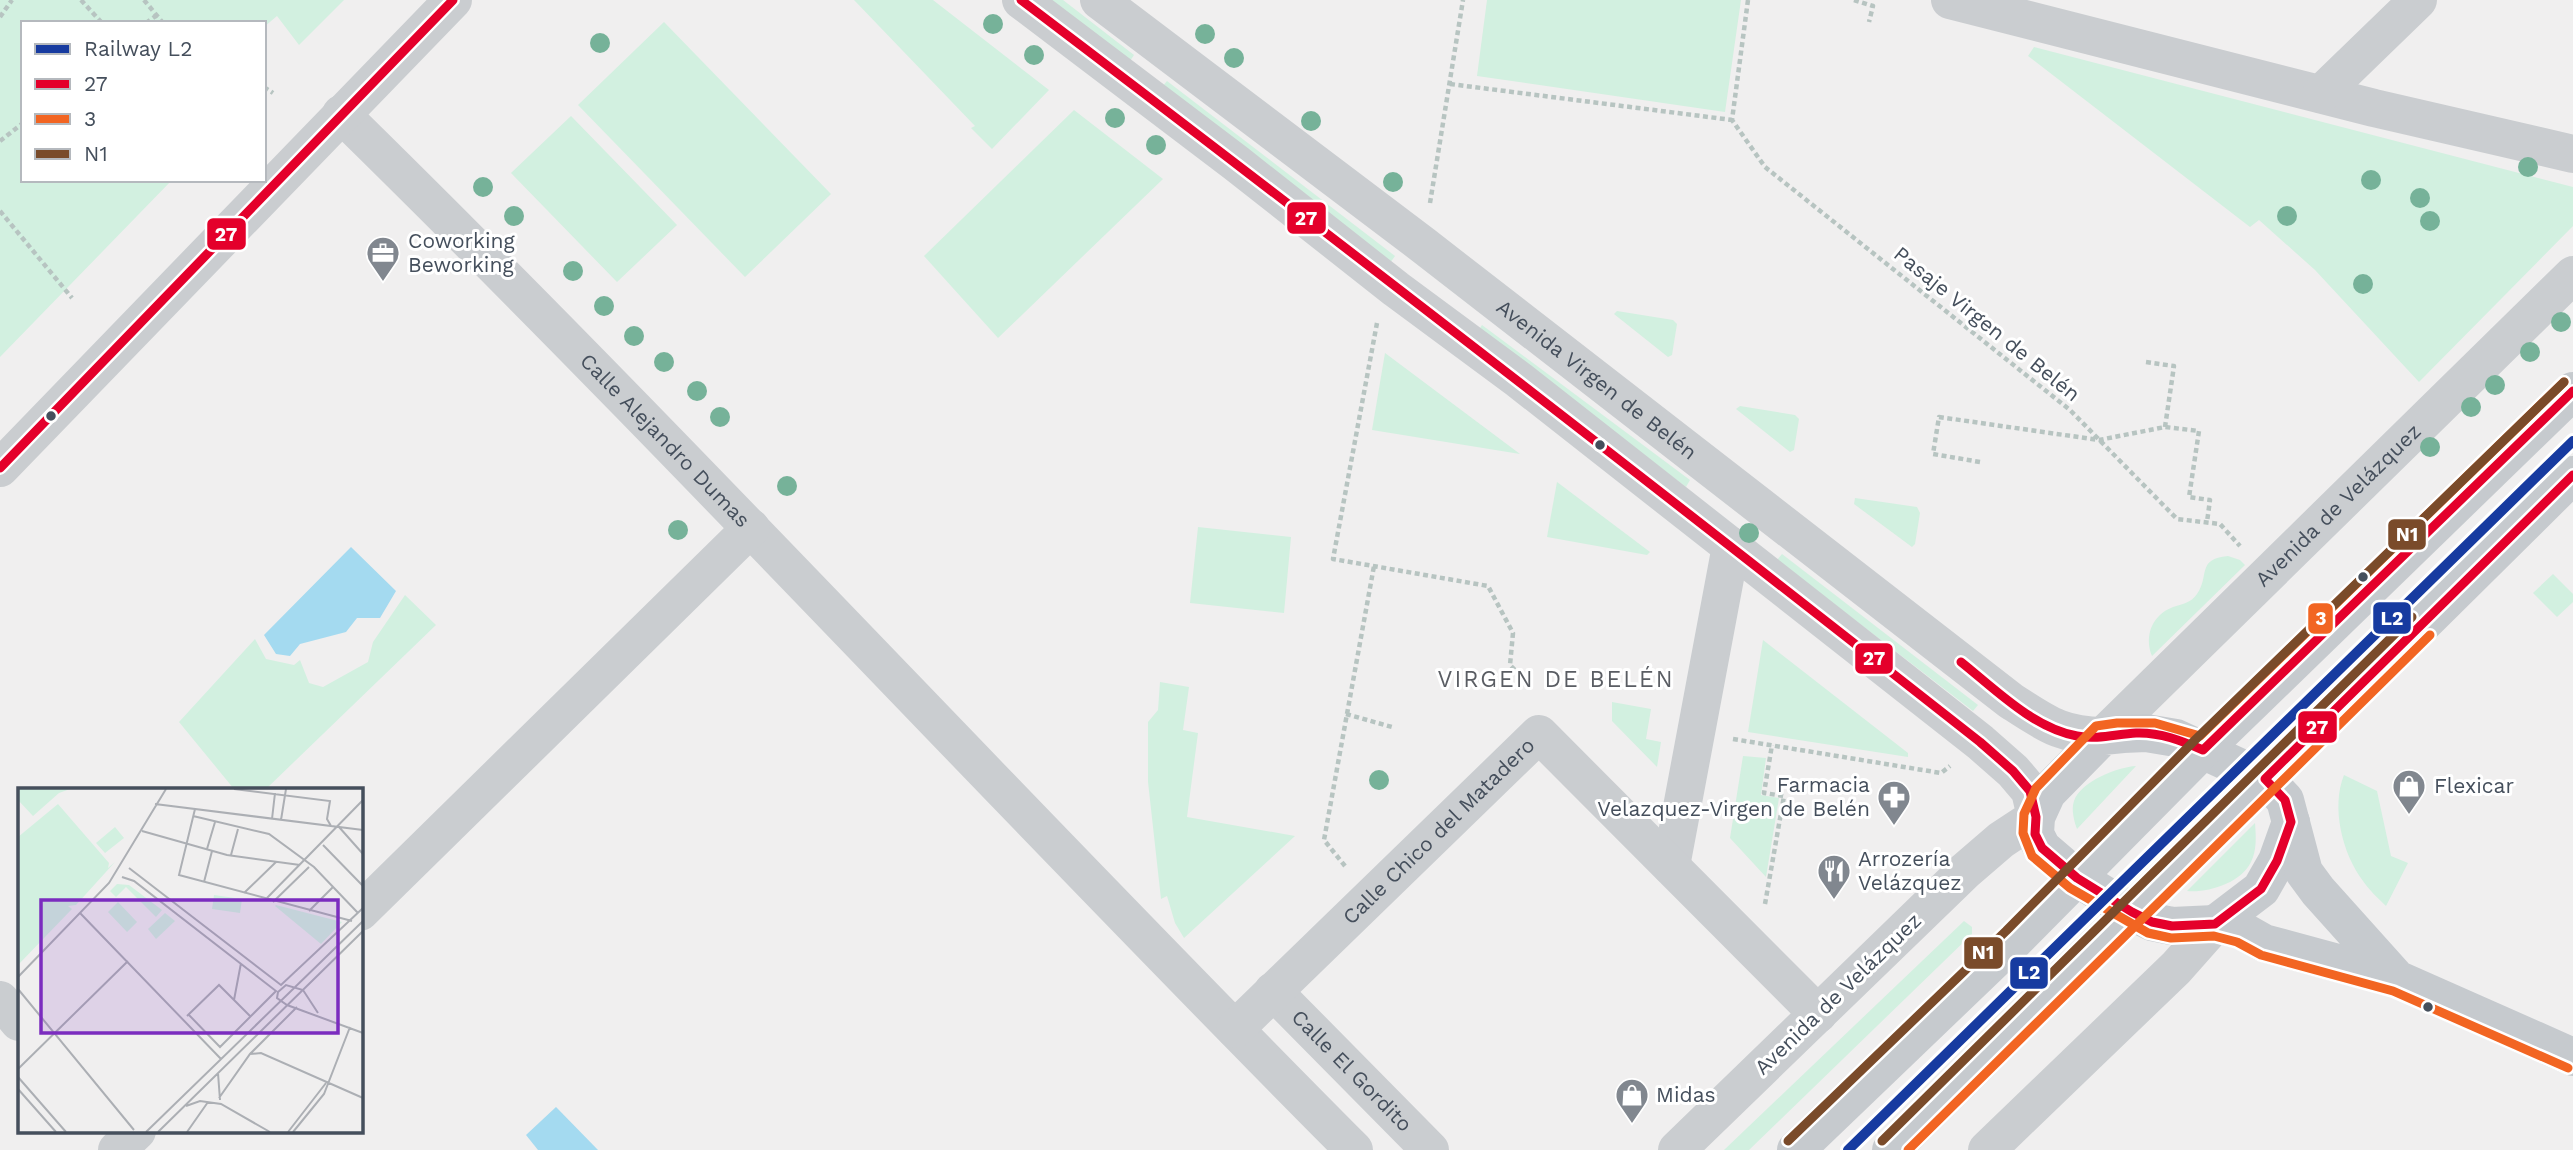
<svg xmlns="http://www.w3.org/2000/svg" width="2573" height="1150" viewBox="0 0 2573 1150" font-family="'Work Sans',sans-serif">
<rect width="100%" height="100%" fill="#f0efef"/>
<g fill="#d2f0e0">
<path d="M0,0h344l-45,45 -22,-29 -13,11v-4h-241v157h149l-172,177z"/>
<path d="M854,0h79l116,90 -57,59 -21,-21 4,-2z"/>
<path d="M1050,0h13l71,55 -4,6z"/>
<path d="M1487,0h254l-16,112 -248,-36z"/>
<path d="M664,22l167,172 -86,83 -167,-172z"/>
<path d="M2034,47l539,140v39l-154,156 -104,-112 -56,-50 -9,7 -222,-171z"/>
<path d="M1167,81l228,175 -5,7 -228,-176z"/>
<path d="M1074,110l89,69 -165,159 -74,-82z"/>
<path d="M571,116l106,109 -60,57 -106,-109z"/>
<path d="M1617,311l56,9 4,4 -5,31 -4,2 -54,-43z"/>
<path d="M1482,325l208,155 -4,7 -208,-156z"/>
<path d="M1385,353l135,101 -148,-24z"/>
<path d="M1740,406l55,9 4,4 -5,31 -4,2 -54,-43z"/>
<path d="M1557,482l93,70 -3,3 -100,-18z"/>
<path d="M1855,498l62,9 3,6 -5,31 -3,3 -58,-43z"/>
<path d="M1198,527l93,10 -7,76 -94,-10z"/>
<path d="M1782,554l196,151 -5,6 -196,-151z"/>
<path d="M2228,556l12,4 5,5 -93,91c-8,-20 0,-41 21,-49 9,-3 18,-4 24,-13 13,-18 -1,-35 31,-38z"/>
<path d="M2553,574l20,20v8l-16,15 -24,-24z"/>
<path d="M405,595l31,30 -170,164h-32l-55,-67 76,-83 11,20 28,6 6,-5 9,23 14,4 45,-25 5,-20z"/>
<path d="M1763,640l145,113v4l-160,-25z"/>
<path d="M1160,682l29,5 -6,43 15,3 -11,84 108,19 -111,102 -9,-15 -8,-27 -6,3 -13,-117v-60l10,-12z"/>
<path d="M1612,702l39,7 -5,30 15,3 -4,25 -45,-46z"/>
<path d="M1743,756l23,2 -5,37 18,3 -13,79 -36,-39z"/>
<path d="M2136,766l-59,63c-3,-8 -6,-20 -3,-28 7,-20 44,-34 62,-35z"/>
<path d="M2344,775l33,16 14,65 17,7 -22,43c-8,-8 -17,-16 -23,-25 -21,-28 -32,-74 -19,-106z"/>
<path d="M2255,823c1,13 2,27 -4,39 -10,21 -43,31 -64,29z"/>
<path d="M1964,921l8,6v7l-223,216h-25z"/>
</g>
<g fill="#a4daf0">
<path d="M351,547l45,44 -16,27h-23l-11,14 -46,12 -10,12 -14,-2 -12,-19z"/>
<path d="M556,1107l1,1 41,42h-60l-12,-15z"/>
</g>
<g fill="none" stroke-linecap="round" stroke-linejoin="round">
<g stroke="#b7c4c1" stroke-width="4.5" stroke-dasharray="5 3.5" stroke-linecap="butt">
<path d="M81,0l21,23"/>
<path d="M144,0l19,23"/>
<path d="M1748,0l-16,120 33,47 305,243 107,109 43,5 20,22"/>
<path d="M1854,0l19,6 -4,16"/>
<path d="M0,17l12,-17"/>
<path d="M146,23l11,-8"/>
<path d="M1450,84l282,36"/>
<path d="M264,87l9,6"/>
<path d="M0,141l23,-18"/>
<path d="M1430,203l33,-203"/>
<path d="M0,211l72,87"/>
<path d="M1377,323l-44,236 155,27 25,47 -3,32 11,11"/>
<path d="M2146,362l28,4 -9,61"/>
<path d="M1980,462l-47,-8 6,-37 160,23 66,-13 34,4 -10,66 21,3 -3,22"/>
<path d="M1346,714l46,13"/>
<path d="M1733,739l208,34 9,-7"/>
<path d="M1345,866l-21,-26 50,-274"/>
<path d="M1765,904l19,-108 -20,-3 8,-48"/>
</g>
<g stroke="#cacdd0" stroke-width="38">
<path d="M1021,0l215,163 160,126 123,91 461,362 33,29 17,20 6,26 -35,23 -36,31 -288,279"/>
<path id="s1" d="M1099,0l324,245 588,456c35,22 48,34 92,35l470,-461"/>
<path d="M1950,0l424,108 199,46"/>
<path d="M2321,94l97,-94"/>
<path id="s2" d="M341,114c345,338 672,694 1013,1036"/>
<path d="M0,468l453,-468"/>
<path d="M1671,866l60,-320"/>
<path d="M360,912l391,-384"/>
<path id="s3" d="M1273,991l157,159"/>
<path d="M0,1000l19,22"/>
<path id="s4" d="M1235,1029l304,-295 279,280"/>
<path d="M117,1150l20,-19"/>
<path d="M1987,1150l189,-182 39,-44"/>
</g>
<g stroke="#c6cace" stroke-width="38">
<path d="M2215,924l46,-35 16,-28 14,-39"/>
<path d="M2397,979l-79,-88 -14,-19 -19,-72 -20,-21 -89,-41 -30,-5 -23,1 -20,2 -56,57 -11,24 -1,17 7,14 35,30 55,34 20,10 20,4 43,-2 26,6 23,13 133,36 176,78"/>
<path d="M1796,1150l219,-210 188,-190 370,-359"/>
<path d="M1891,1150l682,-675"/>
</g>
<defs>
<g id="bus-1">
<path d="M1021,0c322,244 641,492 959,742l33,29 17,20 6,26 -1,17 7,14 35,30 55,34 20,10 20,4 43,-2 46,-35 16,-28 14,-39 -6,-22 -20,-21 308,-304"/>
<path d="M0,468l453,-468"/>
<path d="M1961,662c34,27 72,66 116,74 20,4 40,-2 59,-3 24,-1 46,8 67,17l370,-359"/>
</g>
<g id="bus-2">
<path d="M2564,382l-364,354 -45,-13h-38l-21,3 -60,62 -12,26 -1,19 9,23 38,32 78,45 23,5 43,-2 23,6 24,13 132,36 175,77"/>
<path d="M1908,1150l522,-515"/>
</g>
<g id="bus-3">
<path d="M1788,1141l218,-210 188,-190 370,-359"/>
<path d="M1882,1141l530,-524"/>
</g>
</defs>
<use href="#bus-1" stroke="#fff" stroke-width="14"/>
<use href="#bus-2" stroke="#fff" stroke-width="14"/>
<use href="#bus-3" stroke="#fff" stroke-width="14"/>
<use href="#bus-1" stroke="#e4002b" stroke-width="9"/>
<use href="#bus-2" stroke="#f26522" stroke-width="9"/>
<use href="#bus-3" stroke="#7a4b2a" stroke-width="9"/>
<defs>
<path id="rail-1" d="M1848,1150l725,-709"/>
</defs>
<use href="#rail-1" stroke="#fff" stroke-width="16"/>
<use href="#rail-1" stroke="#173ba0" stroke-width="10"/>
</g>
<g fill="#76b299">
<circle cx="993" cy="24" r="10"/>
<circle cx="1205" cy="34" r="10"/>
<circle cx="600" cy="43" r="10"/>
<circle cx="1034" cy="55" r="10"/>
<circle cx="1234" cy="58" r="10"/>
<circle cx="1115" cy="118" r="10"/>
<circle cx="1311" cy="121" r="10"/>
<circle cx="1156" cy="145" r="10"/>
<circle cx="2528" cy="167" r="10"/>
<circle cx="2371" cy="180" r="10"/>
<circle cx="1393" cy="182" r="10"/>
<circle cx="483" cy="187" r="10"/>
<circle cx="2420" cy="198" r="10"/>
<circle cx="514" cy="216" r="10"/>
<circle cx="2287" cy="216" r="10"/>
<circle cx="2430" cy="221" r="10"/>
<circle cx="573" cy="271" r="10"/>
<circle cx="2363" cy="284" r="10"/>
<circle cx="604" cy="306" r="10"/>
<circle cx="2561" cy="322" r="10"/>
<circle cx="634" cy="336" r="10"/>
<circle cx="2530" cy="352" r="10"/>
<circle cx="664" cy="362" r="10"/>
<circle cx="2495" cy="385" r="10"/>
<circle cx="697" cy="391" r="10"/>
<circle cx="2471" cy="407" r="10"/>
<circle cx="720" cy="417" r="10"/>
<circle cx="2430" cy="447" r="10"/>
<circle cx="787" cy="486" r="10"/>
<circle cx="678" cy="530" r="10"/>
<circle cx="1749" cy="533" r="10"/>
<circle cx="1379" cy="780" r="10"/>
</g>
<defs>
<symbol id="office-pin" viewBox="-11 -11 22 30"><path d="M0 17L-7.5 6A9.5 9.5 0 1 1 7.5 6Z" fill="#81878f" stroke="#fff"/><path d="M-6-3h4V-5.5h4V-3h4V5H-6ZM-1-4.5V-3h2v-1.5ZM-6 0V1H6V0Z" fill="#fff"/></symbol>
<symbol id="shop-pin" viewBox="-11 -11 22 30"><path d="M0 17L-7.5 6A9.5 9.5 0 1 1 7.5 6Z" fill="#81878f" stroke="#fff"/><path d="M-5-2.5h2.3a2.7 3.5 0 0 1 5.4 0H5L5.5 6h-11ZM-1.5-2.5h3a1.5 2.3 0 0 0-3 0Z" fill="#fff"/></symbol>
<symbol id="pharmacy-pin" viewBox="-11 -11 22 30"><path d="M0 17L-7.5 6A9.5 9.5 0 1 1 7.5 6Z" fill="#81878f" stroke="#fff"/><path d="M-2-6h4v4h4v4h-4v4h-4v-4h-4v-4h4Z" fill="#fff"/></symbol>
<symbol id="restaurant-pin" viewBox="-11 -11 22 30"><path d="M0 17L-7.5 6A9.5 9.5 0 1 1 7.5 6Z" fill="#81878f" stroke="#fff"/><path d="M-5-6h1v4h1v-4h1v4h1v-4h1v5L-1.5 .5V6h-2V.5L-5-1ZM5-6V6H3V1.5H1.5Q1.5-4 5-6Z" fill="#fff"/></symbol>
</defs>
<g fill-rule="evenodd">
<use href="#office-pin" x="364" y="234" width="38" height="52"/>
<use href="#shop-pin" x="2390" y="767" width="38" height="52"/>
<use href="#pharmacy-pin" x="1875" y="778" width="38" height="52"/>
<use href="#restaurant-pin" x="1815" y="852" width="38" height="52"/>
<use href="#shop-pin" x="1613" y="1076" width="38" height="52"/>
</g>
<g fill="#454f5c" stroke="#fff" stroke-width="2.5">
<circle cx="51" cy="416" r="6"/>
<circle cx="1600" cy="445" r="6"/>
<circle cx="2363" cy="577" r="6"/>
<circle cx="2428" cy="1007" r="6"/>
</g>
<g text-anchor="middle" stroke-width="6" stroke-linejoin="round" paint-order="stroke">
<g font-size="21" fill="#454f5c" stroke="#fff" text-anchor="start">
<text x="408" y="248">Coworking<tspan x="408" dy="24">Beworking</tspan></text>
<text x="1870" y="792" text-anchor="end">Farmacia<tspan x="1870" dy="24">Velazquez-Virgen de Belén</tspan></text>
<text x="2434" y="793">Flexicar</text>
<text x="1858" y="866">Arrozería<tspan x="1858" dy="24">Velázquez</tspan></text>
<text x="1656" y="1102">Midas</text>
</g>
<g font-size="21" fill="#454f5c" stroke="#fff">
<text transform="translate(1987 324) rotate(39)" y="7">Pasaje Virgen de Belén</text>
<text dy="7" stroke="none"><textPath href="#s1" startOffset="626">Avenida Virgen de Belén</textPath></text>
<text dy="7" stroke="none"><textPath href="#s2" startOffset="460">Calle Alejandro Dumas</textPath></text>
<text dy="7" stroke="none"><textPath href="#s1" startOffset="1580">Avenida de Velázquez</textPath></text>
<text dy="7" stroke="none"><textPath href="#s4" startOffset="284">Calle Chico del Matadero</textPath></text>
<text transform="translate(1838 994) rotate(-44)" y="7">Avenida de Velázquez</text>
<text dy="7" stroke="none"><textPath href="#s3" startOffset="112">Calle El Gordito</textPath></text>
</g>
<g font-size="23" letter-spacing="2" fill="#5a5d63" stroke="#fff">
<text x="1556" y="687">VIRGEN DE BELÉN</text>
</g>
</g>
<g transform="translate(18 788)">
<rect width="345" height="345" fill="#f0efef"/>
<path d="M0,1h52l-11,4 -26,23 -15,-16zM40,16l51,59 -1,5 7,-6 -39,43 -8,1 4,3 -54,56v-128zM97,39l9,11 -19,15 -9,-10zM99,96l12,1 33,25 -6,7 -30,-30 -10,10 -6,-6zM196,107l28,4 -2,14 -28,-4zM100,114l19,20 -10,10 -19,-20zM257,118l1,-1 66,17 -21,22zM147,125l10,8 -19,18 -8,-10z" fill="#d2f0e0"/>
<path fill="none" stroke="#acafb4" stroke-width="2" d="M216,1l96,12 -3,18 4,7M137,16l208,26M177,21l-16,66 173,46M175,28l76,18 45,33 44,46M254,31l3,-26M263,32l5,-31M321,39l24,27M124,43l85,24 73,10M305,57l40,41M189,61l8,-27M213,67l7,-26M111,80l152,117 82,-77M104,89l12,4 142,110 -56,56 -32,-33M186,94l8,-31M226,105l32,-31M247,112l98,-100M255,114l36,-35M291,123l24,-24M62,125l141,146M0,189l91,-94 57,-94M0,201l116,141M216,212l7,-37M300,225l-15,-23 -17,-5 -8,7 -1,6 10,7 76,28M169,228l32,-31 32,32M232,266l11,-1 102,45M0,281l110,-108M200,285l2,27M0,289l48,55M0,301l38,43M201,310l31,-44 47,-47M168,318l14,-5 21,3 49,28M128,344l217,-211M140,344l205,-201M169,344l21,-30M270,344l38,-49M275,344l31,-38 26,-67"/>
<path fill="#7b2cbf" fill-opacity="0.15" stroke="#7b2cbf" stroke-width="3.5" d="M23,112h297v133h-297z"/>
<rect width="345" height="345" fill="none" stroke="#454f5c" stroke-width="3.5"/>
</g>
<g stroke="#fff" stroke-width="2.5">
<rect x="1286" y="201" width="41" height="34" rx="7" fill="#e4002b"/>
<rect x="206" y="217" width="41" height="34" rx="7" fill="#e4002b"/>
<rect x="2387" y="518" width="40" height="33" rx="7" fill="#7a4b2a"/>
<rect x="2372" y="601" width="40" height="34" rx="7" fill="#173ba0"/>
<rect x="2307" y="602" width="27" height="33" rx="7" fill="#f26522"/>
<rect x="1854" y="642" width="40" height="33" rx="7" fill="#e4002b"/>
<rect x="2297" y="710" width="41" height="34" rx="7" fill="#e4002b"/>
<rect x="1963" y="936" width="41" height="34" rx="7" fill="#7a4b2a"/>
<rect x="2009" y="956" width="40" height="34" rx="7" fill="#173ba0"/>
</g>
<g font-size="19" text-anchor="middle" font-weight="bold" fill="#fff">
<text x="1306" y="225">27</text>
<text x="226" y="241">27</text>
<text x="2407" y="541">N1</text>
<text x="2392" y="625">L2</text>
<text x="2321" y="625">3</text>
<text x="1874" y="665">27</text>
<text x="2317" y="734">27</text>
<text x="1983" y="959">N1</text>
<text x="2029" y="979">L2</text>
</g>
<rect x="21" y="21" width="245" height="161" fill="#ffffff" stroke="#b5b9be" stroke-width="2"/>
<rect x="35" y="44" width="35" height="10" fill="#173ba0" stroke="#b5b9be" stroke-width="2"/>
<text x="84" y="56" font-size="21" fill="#454f5c">Railway L2</text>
<rect x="35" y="79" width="35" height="10" fill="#e4002b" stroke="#b5b9be" stroke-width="2"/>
<text x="84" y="91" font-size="21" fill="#454f5c">27</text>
<rect x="35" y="114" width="35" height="10" fill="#f26522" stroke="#b5b9be" stroke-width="2"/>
<text x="84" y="126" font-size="21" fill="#454f5c">3</text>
<rect x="35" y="149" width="35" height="10" fill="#7a4b2a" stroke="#b5b9be" stroke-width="2"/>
<text x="84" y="161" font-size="21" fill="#454f5c">N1</text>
</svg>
